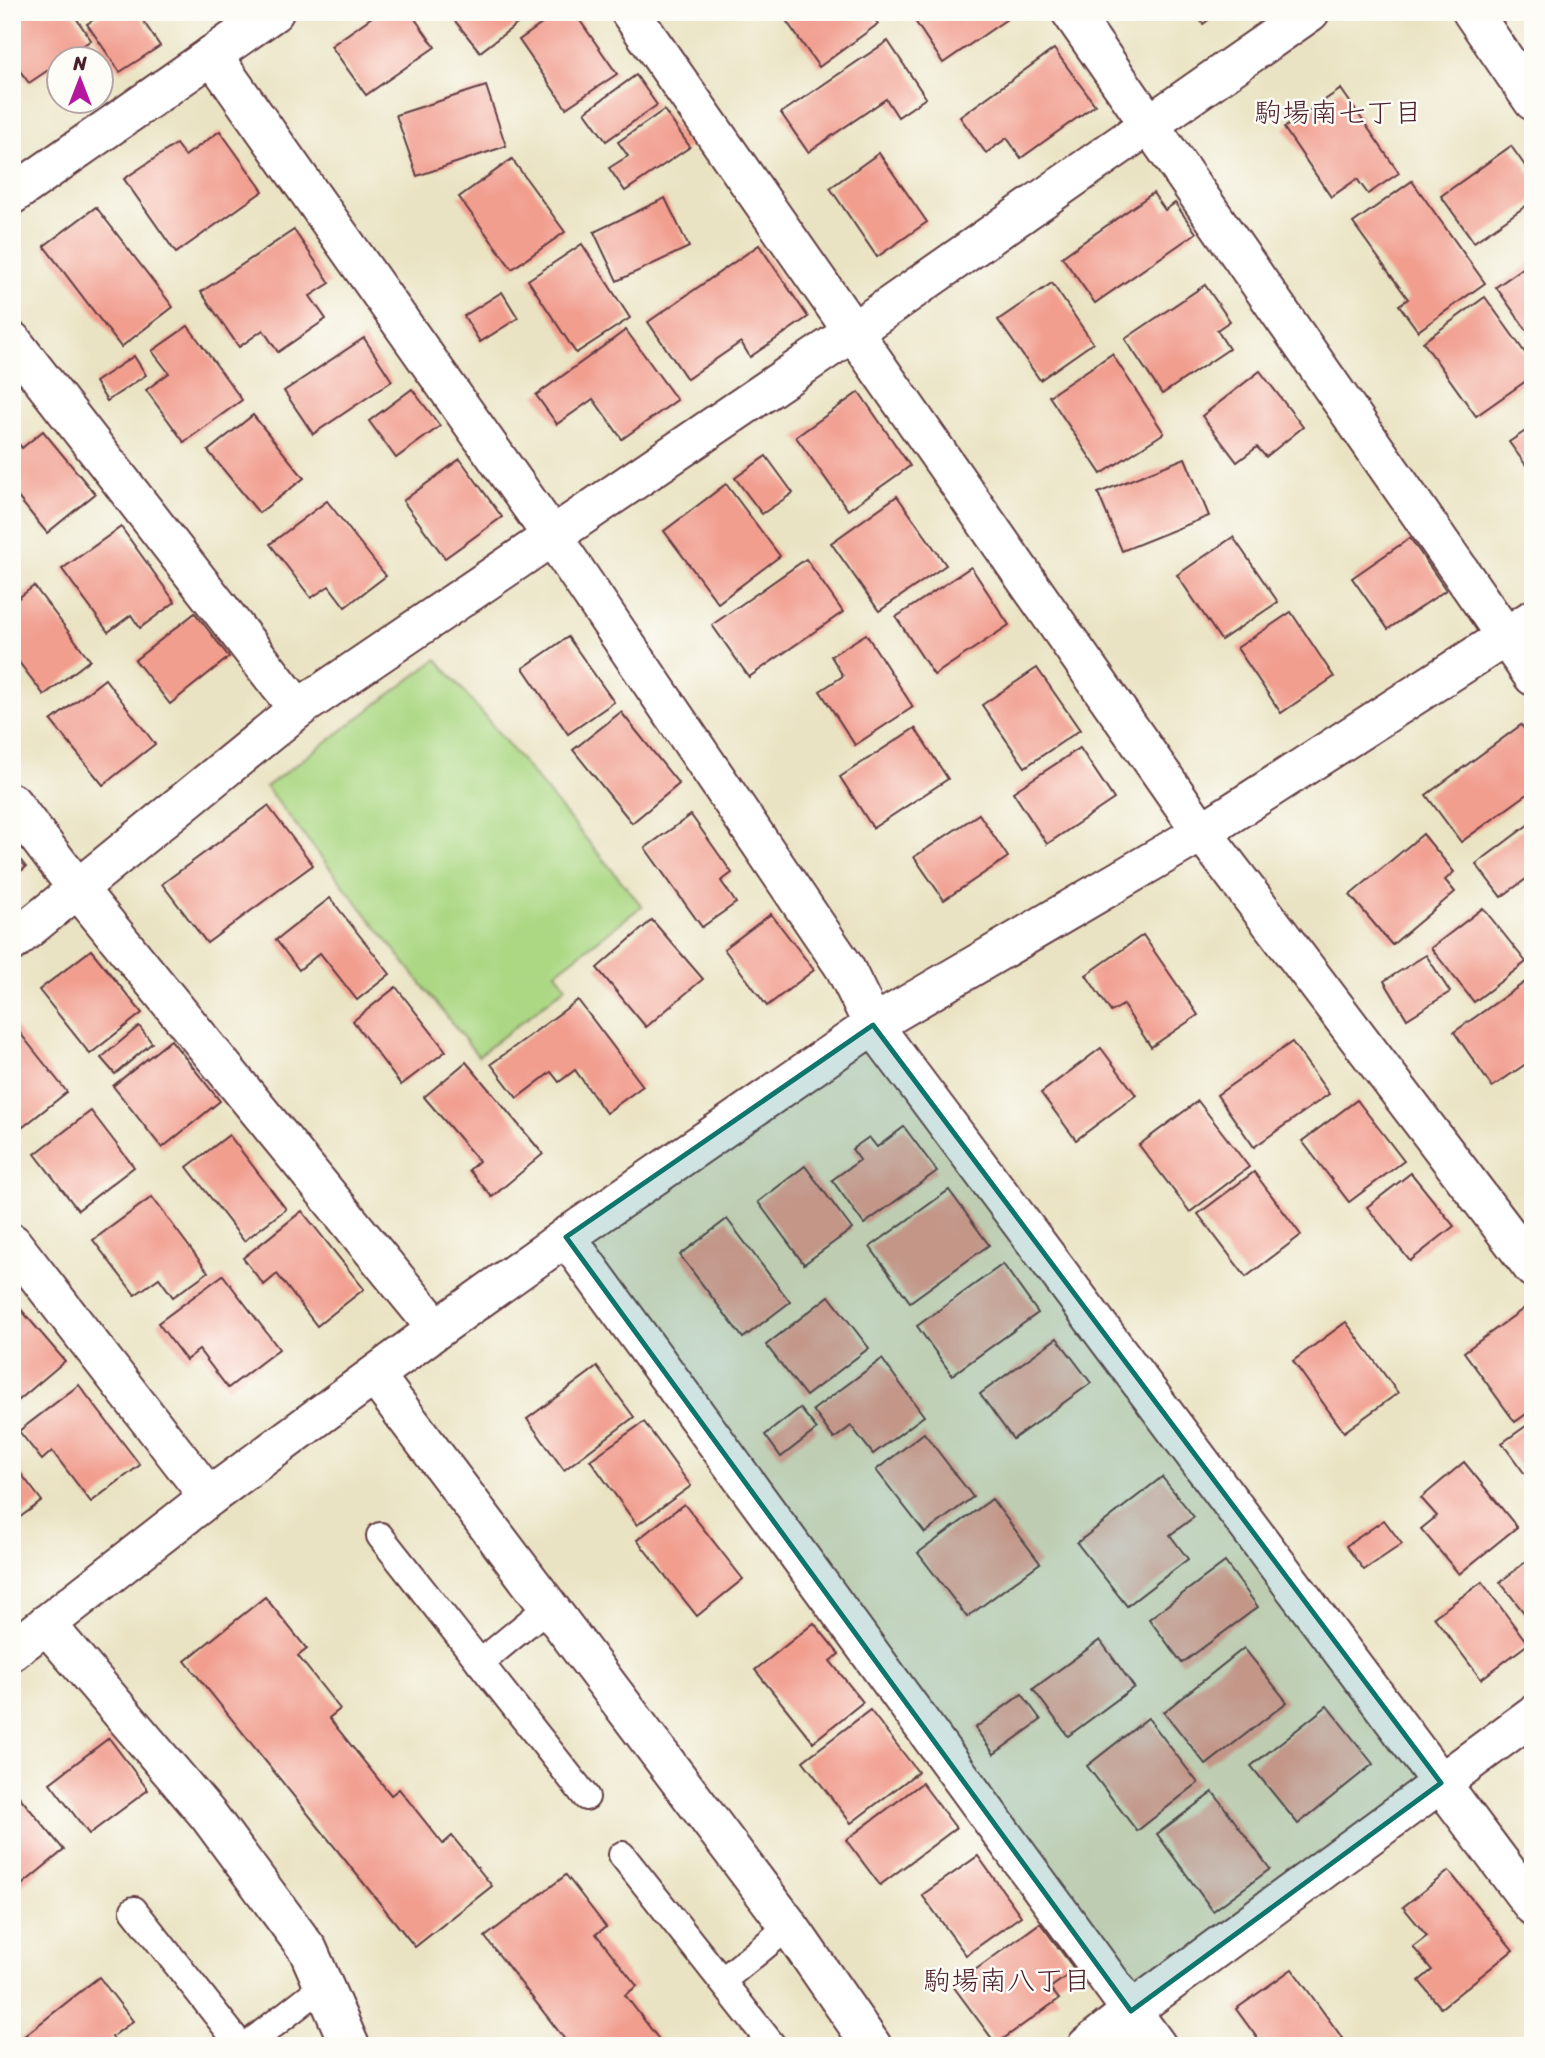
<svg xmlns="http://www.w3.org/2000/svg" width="1545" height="2058" viewBox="0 0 1545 2058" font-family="Sriracha,'Klee One',sans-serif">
<rect width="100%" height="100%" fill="#fdfcf7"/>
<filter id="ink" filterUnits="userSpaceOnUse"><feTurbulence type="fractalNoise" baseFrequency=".0143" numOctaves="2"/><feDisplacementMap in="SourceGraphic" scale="14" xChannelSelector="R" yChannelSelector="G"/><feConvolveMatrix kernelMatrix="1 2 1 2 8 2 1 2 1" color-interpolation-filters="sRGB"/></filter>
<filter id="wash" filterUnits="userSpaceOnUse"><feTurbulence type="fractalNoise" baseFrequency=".00686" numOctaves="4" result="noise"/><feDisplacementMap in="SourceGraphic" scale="28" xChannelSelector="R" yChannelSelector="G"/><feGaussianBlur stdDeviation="1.57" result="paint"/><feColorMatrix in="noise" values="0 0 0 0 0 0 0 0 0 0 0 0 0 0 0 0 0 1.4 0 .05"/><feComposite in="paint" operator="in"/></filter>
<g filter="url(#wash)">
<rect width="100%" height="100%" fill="#eae3c3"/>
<path fill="#acd884" stroke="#7b7c58" stroke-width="2" d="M437,659l205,247 -86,66 10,15 -88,69 -212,-269z"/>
<g id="blocks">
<g fill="#f19e8f">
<path d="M12,12h60l19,28 -28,20h-3v2l-31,21 -17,-23z"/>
<path d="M105,12h32l23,34 -40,26 -33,-48z"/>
<path d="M379,12h31l25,35 -69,48 -35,-49z"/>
<path d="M464,12h69l-53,40 -25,-31z"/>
<path d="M559,12h15l43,62 -51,34 -47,-68z"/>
<path d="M780,12h90l8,12 -59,43z"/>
<path d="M921,12h82l4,7 -64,44 -30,-45z"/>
<path d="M1195,12h24l-16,12z"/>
<path d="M888,41l38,57 -28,19 -12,-18 -78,53 -27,-39z"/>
<path d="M1054,49l41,56 -74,53 -14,-20 -21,15 -26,-36z"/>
<path d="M636,75l21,30 -51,36 -21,-29z"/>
<path d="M486,86l20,60 -89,30 -21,-61z"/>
<path d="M1341,89l58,84 -31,21 -11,-15 -26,18 -47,-69z"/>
<path d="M664,110l26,37 -65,44 -16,-23 19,-12 -10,-14z"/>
<path d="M220,131l43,60 -87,62 -52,-74 52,-35 9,12z"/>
<path d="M1511,146l22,31v24l-59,41 -33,-46z"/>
<path d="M879,153l48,69 -50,35 -47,-69z"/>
<path d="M512,159l53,73 -53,37 -53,-72z"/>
<path d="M1412,181l73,102 -67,48 -19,-26 9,-6 -55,-76z"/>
<path d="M1153,193l12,17 10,-7 21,30 -101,70 -33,-46z"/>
<path d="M665,198l24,49 -72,34 -23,-49z"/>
<path d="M96,207l77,100 -52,40 -77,-101z"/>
<path d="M294,230l36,53 -20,13 16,23 -48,33 -15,-22 -24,17 -38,-55z"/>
<path d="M582,244l48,74 -54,35 -48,-73z"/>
<path d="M759,245l49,72 -58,40 -9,-15 -54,37 -39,-57z"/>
<path d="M1533,261v78l-37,-52z"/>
<path d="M1052,283l41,60 -53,37 -42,-60z"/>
<path d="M1205,285l25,36 -13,9 12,19 -67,45 -37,-55z"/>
<path d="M502,292l16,26 -38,24 -16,-26z"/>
<path d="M1485,297l48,67v12l-57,40 -53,-74z"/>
<path d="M188,326l54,74 -58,42 -38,-52 23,-17 -17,-22z"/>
<path d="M626,330l51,70 -55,39 -29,-40 -36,25 -21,-29z"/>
<path d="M364,338l28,43 -79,53 -29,-43z"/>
<path d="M1112,354l52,79 -63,41 -52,-78z"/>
<path d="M134,356l12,19 -39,26 -12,-19z"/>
<path d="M1260,371l43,56 -37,30 -9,-10 -20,15 -35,-46z"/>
<path d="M412,389l28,37 -44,32 -27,-37z"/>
<path d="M859,392l51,74 -62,44 -52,-73z"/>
<path d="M253,415l51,63 -45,35 -51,-62z"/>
<path d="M1533,426v49l-24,-33z"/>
<path d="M43,431l52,63 -48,39 -35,-43v-54l10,12z"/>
<path d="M766,456l27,37 -31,21 -27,-36z"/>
<path d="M1185,458l24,58 -87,35 -24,-58z"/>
<path d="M460,459l42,58 -57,41 -42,-57z"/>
<path d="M726,484l54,72 -62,47 -54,-72z"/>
<path d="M897,496l49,69 -67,46 -48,-68z"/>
<path d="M327,501l59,75 -41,31 -16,-21 -18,12 -41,-54z"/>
<path d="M121,527l54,75 -35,26 -9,-13 -23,17 -46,-63z"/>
<path d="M1233,537l45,65 -57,38 -44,-65z"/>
<path d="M1410,538l36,52 -58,39 -36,-51z"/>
<path d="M806,559l37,53 -94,65 -37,-52z"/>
<path d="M971,567l38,58 -75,50 -38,-58z"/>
<path d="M34,586l56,74 -46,35 -32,-42v-50z"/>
<path d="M1291,612l43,65 -53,36 -44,-65z"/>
<path d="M195,613l34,44 -59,47 -35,-44z"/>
<path d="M866,634l47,73 -58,38 -35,-54 23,-15 -12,-20z"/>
<path d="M568,637l46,65 -46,32 -45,-66z"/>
<path d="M1037,668l43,62 -55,37 -43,-62z"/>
<path d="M105,679l50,65 -52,41 -52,-64z"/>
<path d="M621,712l58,72 -47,39 -59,-73z"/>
<path d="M1521,725l12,15v50l-72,52 -35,-47z"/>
<path d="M915,728l33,51 -75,49 -33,-51z"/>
<path d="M1080,748l34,51 -67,45 -34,-52z"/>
<path d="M268,806l45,59 -106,78 -45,-59z"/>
<path d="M979,814l29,43 -64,43 -30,-43z"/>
<path d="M691,815l41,58 -11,8 15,22 -34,24 -57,-79z"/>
<path d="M1533,821v53l-32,23 -25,-33z"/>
<path d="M1423,834l31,38 -9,8 10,12 -63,53 -42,-50z"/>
<path d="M12,850l14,17 -14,11z"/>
<path d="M330,898l60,76 -33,26 -37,-47 -21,17 -23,-30z"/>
<path d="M1483,908l43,54 -52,40 -43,-54z"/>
<path d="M771,914l43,56 -47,36 -43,-57z"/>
<path d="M652,920l51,59 -57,48 -49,-59z"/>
<path d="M1143,935l55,80 -47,32 -28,-42 -12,7 -25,-37z"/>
<path d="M91,950l51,63 -52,41 -51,-64z"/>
<path d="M1426,955l24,37 -43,27 -23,-38z"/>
<path d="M1531,978l2,3v78l-41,28 -38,-55z"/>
<path d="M396,987l50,64 -45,34 -48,-64z"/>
<path d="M578,1000l65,86 -37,27 -31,-43 -16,12 -8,-10 -34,26 -26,-34z"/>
<path d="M12,1023l55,69 -44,35 -11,-14z"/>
<path d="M139,1026l13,17 -37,31 -14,-16z"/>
<path d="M171,1040l49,61 -58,47 -49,-62z"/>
<path d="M1292,1042l37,52 -75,53 -37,-52z"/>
<path d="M1101,1048l35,47 -60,45 -35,-47z"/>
<path d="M466,1062l77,92 -51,43 -23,-27 10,-9 -55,-64z"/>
<path d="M1357,1100l47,61 -55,41 -47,-61z"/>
<path d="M1198,1101l51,66 -59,45 -51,-67z"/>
<path d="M91,1111l43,56 -56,43 -43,-56z"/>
<path d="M904,1127l33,44 -73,53 -32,-44 28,-20 -8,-11 17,-12 8,10z"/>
<path d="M229,1135l57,74 -42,32 -57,-74z"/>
<path d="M805,1166l47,63 -48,35 -46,-62z"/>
<path d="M1254,1172l47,63 -55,42 -48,-63z"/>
<path d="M1411,1173l43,53 -44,35 -43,-54z"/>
<path d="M949,1190l40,55 -79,57 -40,-55z"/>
<path d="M152,1197l56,75 -35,25 -14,-19 -24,17 -42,-55z"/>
<path d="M302,1211l62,78 -47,37 -40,-52 -13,11 -21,-27z"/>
<path d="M727,1219l63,83 -47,36 -63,-83z"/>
<path d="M1003,1264l35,49 -86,62 -35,-49z"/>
<path d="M223,1275l56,74 -51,39 -29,-38 -13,10 -28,-37z"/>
<path d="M829,1296l40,52 -63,48 -40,-51z"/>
<path d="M12,1299l53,62 -53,45z"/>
<path d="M1526,1307l7,9v93l-18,13 -51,-70z"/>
<path d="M1346,1322l52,71 -54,39 -51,-71z"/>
<path d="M1057,1338l34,45 -78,56 -33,-45z"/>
<path d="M882,1359l42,57 -51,38 -22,-28 -17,13 -21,-29z"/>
<path d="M597,1367l37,50 -70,53 -37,-51z"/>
<path d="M79,1385l61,80 -49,37 -39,-51 -10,9 -23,-29z"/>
<path d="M800,1408l17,21 -36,28 -16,-22z"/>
<path d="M1533,1421v64l-31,-42z"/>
<path d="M644,1422l47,64 -54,39 -47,-65z"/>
<path d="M924,1433l49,64 -48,36 -49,-63z"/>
<path d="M12,1462l30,39 -30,22z"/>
<path d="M1464,1462l53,65 -58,47 -38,-45 16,-13 -16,-18z"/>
<path d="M1162,1477l32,40 -24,18 18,24 -61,47 -50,-63z"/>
<path d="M992,1499l48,64 -73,54 -49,-64z"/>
<path d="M684,1504l59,75 -46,37 -60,-76z"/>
<path d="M1384,1520l18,24 -38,26 -18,-24z"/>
<path d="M1533,1556v68l-33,-42z"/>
<path d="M1225,1562l33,45 -76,56 -33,-44z"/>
<path d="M1482,1582l46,62 -47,35 -47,-62z"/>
<path d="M265,1597l42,52 -9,7 42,53 -11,9 62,77 8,-6 44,55 9,-8 40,50 -77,61 -230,-286z"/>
<path d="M814,1623l25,31 -9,7 33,41 -50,40 -58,-72z"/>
<path d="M1100,1640l34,47 -66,49 -35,-47z"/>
<path d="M1244,1648l43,54 -81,63 -42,-53z"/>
<path d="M1022,1694l19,26 -47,34 -19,-26z"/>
<path d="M1327,1706l46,58 -75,60 -47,-58z"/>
<path d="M870,1710l48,62 -67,51 -48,-62z"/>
<path d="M1148,1718l50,65 -61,48 -50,-65z"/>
<path d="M109,1738l39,52 -59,44 -39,-51z"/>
<path d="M922,1783l34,45 -76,57 -34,-45z"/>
<path d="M12,1788l52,62 -52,43z"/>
<path d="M1213,1792l57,77 -57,42 -56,-77z"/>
<path d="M978,1856l43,60 -55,39 -44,-60z"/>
<path d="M1449,1871l64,79 -72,58 -22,-27 13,-11 -19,-23 14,-11 -24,-29z"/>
<path d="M566,1875l40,52 -10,7 41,52 -12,9 39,51h-94l-85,-109z"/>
<path d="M1040,1923l35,47 -25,18 9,11 -63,45 -43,-58z"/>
<path d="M1292,1969l54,74 -4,3h-79l-27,-37z"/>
<path d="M99,1977l34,44 -21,16 7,9h-97l-4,-5z"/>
</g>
</g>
</g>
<g filter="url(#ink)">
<use href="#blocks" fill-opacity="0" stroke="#623c42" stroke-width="2"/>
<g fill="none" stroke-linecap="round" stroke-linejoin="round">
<defs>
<g id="lane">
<path d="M380,1536l206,261"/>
<path d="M480,1663l68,-56"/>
<path d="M622,1855l151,191"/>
<path d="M134,1910l107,136"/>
<path d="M722,1981l67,-55"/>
<path d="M246,2046l77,-60"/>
</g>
<g id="street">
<path d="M630,12l572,820 331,436"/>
<path d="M1071,12l462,664"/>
<path d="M1472,12l61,89"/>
<path d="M212,55l340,481 293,432 28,57 660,881"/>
<path d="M12,195l262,-183"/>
<path d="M12,341l286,368"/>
<path d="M12,803l65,85 360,441"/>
<path d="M12,942l286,-233 556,-378 456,-319"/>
<path d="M566,1237l591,809"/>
<path d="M12,1243l197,254"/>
<path d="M375,1376l414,550 83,120"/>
<path d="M46,1624l163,192 99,134 42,96"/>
<path d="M12,1651l197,-154 228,-168 129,-92 307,-212 329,-193 331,-213"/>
<path d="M1087,2046l44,-35 402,-296"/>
</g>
</defs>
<use href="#lane" stroke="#623c42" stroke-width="30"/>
<use href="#street" stroke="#623c42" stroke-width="42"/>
<use href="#lane" stroke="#fff" stroke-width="26"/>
<use href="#street" stroke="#fff" stroke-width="38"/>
</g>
</g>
<path fill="#0f766e" fill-opacity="0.2" stroke="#0f766e" stroke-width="5" stroke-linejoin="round" d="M873,1025l568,758 -310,228 -565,-774z"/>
<g text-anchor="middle" stroke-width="5" stroke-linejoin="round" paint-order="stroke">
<g font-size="28" fill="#4a1f2b" stroke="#fdfcf7">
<text x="1338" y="122">駒場南七丁目</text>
<text x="1007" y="1990">駒場南八丁目</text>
</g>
</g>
<rect width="1545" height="2058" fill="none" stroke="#fdfcf7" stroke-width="42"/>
<g transform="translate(80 80)"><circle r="33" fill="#fdfcf7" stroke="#b5a4a5" stroke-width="2"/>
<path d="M0-5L12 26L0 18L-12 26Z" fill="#b5179e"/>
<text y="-10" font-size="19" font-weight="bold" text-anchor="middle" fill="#4a1f2b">N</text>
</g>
</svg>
